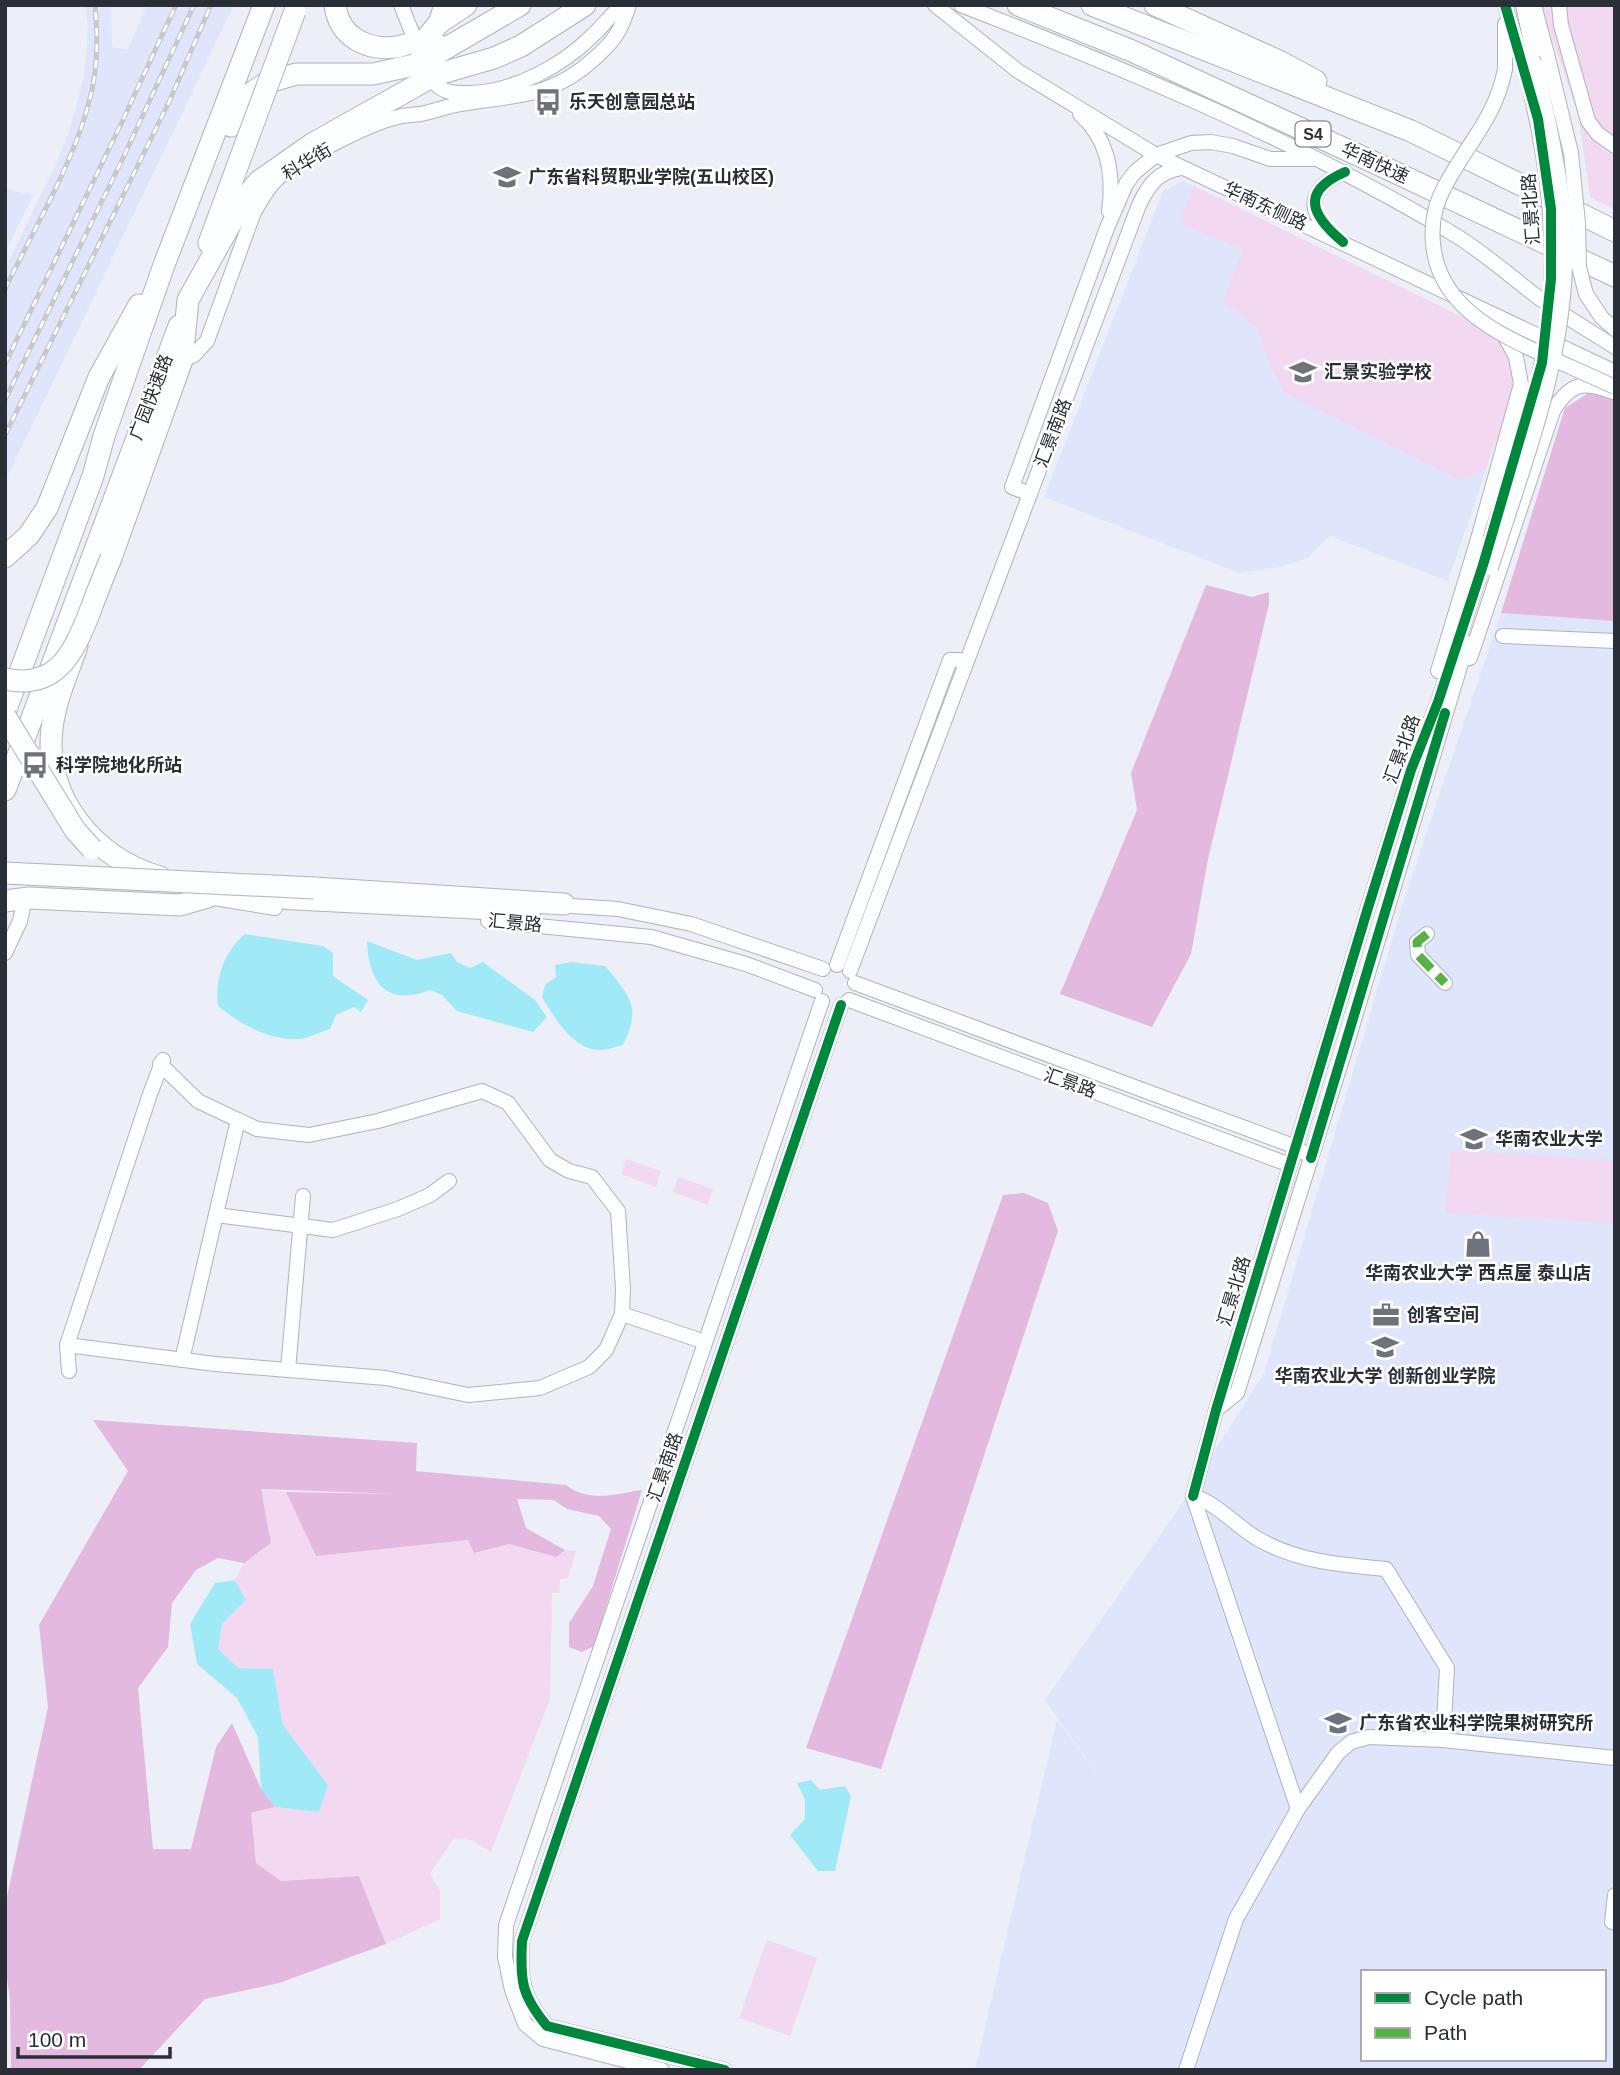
<svg xmlns="http://www.w3.org/2000/svg" width="1620" height="2075" viewBox="0 0 1620 2075" font-family="Helvetica,'Noto Sans SC',sans-serif">
<rect width="100%" height="100%" fill="#eceff7"/>
<g fill="#dfe6fb" fill-rule="evenodd">
<path d="M85,5h26l1,42 16,2 19,-44h87l-229,477v-214l52,-106 13,-33 14,-52 4,-49z"/>
<path d="M1183,181l316,154 14,46 -5,24 -60,176 -118,-45 -23,22 -27,9 -41,6 -195,-76 119,-306z"/>
<path d="M5,189l28,6 -28,57z"/>
<path d="M1615,394v1676h-640l82,-350 51,70 -63,-90 132,-189 87,-138 138,-467 99,-293 64,-205zM1363,1972h241v87h-241z"/>
</g>
<g fill="#f2d8f0">
<path d="M1540,5h75v205l-25,-13 -12,-85z"/>
<path d="M1194,186l305,149c4,9 11,20 13,30 5,31 -17,76 -27,106l-27,8 -173,-86 -15,-28 -12,-36 -35,-29 20,-50 -64,-27z"/>
<path d="M1450,1150l165,10v63l-169,-10z"/>
<path d="M626,1159l35,12 -5,16 -35,-13z"/>
<path d="M678,1177l35,12 -5,16 -35,-13z"/>
<path d="M261,1489l25,3 30,64 152,-16 7,13 34,-9 47,13 9,-7 11,1 -8,27 -8,1 -1,14h-7l-2,106 -59,153 -20,-12 -17,-2 -24,35 10,18v28l-54,25 -27,-68 -78,5 -25,-18 -5,-50 24,-6 44,5 9,-27 -45,-60 -10,-56 -35,-1 -20,-19 4,-25 24,-24 -11,-20 12,-23 24,-14z"/>
<path d="M767,1940l50,18 -27,78 -51,-18z"/>
</g>
<g fill="#e3b9df">
<path d="M1590,392l25,2v227l-114,-8 64,-205z"/>
<path d="M1206,585l46,12 17,-5v12l-61,255 -17,95 -39,73 -92,-33 77,-184 -6,-37z"/>
<path d="M1024,1193l24,10 10,28 -177,538 -75,-21 197,-553z"/>
<path d="M93,1420l324,23 -1,28 150,14c23,18 50,9 76,5l-48,156 -12,6 -13,-5v-24l24,-37 18,-57 -12,-13 -32,-7 -13,-9 -37,-1 9,29 39,22 -9,7 -47,-13 -35,9 -6,-13 -152,16 -30,-64 111,2 -136,-5 10,54 -27,20 -26,-5 -22,12 -24,33 -4,44 -30,41 15,161h38l25,-102 16,-24 29,66 14,18 -24,6 5,50 25,18 78,-5 27,68 -107,39 -74,16 -66,71h-128l-1,-70 -5,-38v-56l43,-199 -9,-82 89,-154z"/>
</g>
<g fill="#a0eaf7">
<path d="M245,934l78,12 10,7v23l35,24 -7,12 -7,-5 -18,8 -6,14c-10,3 -21,9 -31,10 -30,2 -59,-15 -81,-33 -3,-28 5,-53 27,-72z"/>
<path d="M367,941l50,19 34,-7 6,9 13,6 13,-6 52,38 12,17 -14,15 -76,-21 -15,-16 -12,-5c-44,17 -61,-7 -63,-49z"/>
<path d="M571,962l34,4c25,30 37,41 18,79 -8,2 -19,6 -27,5 -25,-4 -42,-33 -54,-53l3,-12 11,-8 -1,-12z"/>
<path d="M235,1580l11,20 -24,24 -4,25 20,19 35,1 10,56 45,60 -9,27 -44,-5 -14,-18 -3,-52 -21,-39 -40,-34 -7,-40 25,-41z"/>
<path d="M811,1780l9,10 25,-4 6,10 -16,75h-17l-28,-36 15,-16v-19l-8,-17z"/>
</g>
<g fill="none" stroke-linecap="round" stroke-linejoin="round">
<defs>
<g id="minor">
<path d="M401,5l12,30"/>
<path d="M935,5l83,66 138,84 459,217"/>
<path d="M961,5c169,66 338,136 494,230 28,17 54,40 80,60 26,19 53,35 80,52"/>
<path d="M1505,5l19,61"/>
<path d="M1523,5l13,60"/>
<path d="M1534,5l13,49"/>
<path d="M1559,5l2,20 27,96 10,13 17,12"/>
<path d="M1505,69v-45"/>
<path d="M435,83c9,11 22,10 35,10 43,-1 92,-27 122,-57 11,-10 19,-22 31,-31"/>
<path d="M1080,114c28,25 34,61 29,97"/>
<path d="M1332,233c-29,-25 -20,-47 13,-61"/>
<path d="M182,360l12,-5 13,-14 47,-129c7,-11 12,-22 21,-31 19,-20 96,-58 123,-64 7,-2 15,-2 22,-3 12,-2 24,-7 36,-9 57,-11 92,-4 139,-47 20,-18 26,-27 34,-53"/>
<path d="M1030,494l-18,-7 95,-259 19,-44 9,-12 21,-17 35,-12 20,-1 22,4 37,13h43"/>
<path d="M1503,636l112,5"/>
<path d="M1470,658l83,-247c17,-28 30,-31 60,-19"/>
<path d="M1438,671l40,-132 43,-155 -5,-27 -13,-24"/>
<path d="M244,892l42,10 217,11 31,-3"/>
<path d="M208,897l67,11"/>
<path d="M557,905l61,4 73,15 132,45"/>
<path d="M488,921l163,16 95,27 69,26"/>
<path d="M1427,934l-10,8 1,13 27,28"/>
<path d="M5,953l15,-32 5,-22"/>
<path d="M837,965l113,-305h17"/>
<path d="M850,971l289,-766c10,-21 19,-33 42,-37"/>
<path d="M855,983l441,164 8,6"/>
<path d="M849,1000l441,165"/>
<path d="M216,1215l117,15 65,-21 32,-14 19,-14"/>
<path d="M622,1314l83,28"/>
<path d="M67,1345l148,19 171,14 82,17 72,-7 49,-21 17,-17 16,-36 1,-25 -5,-78 -26,-34 -23,-6 -19,-11 -42,-57 -26,-12 -104,30 -69,14 -52,-6 -59,-28 -38,-37"/>
<path d="M182,1360l56,-240"/>
<path d="M288,1370l15,-174"/>
<path d="M69,1371l-2,-26 83,-251 13,-34"/>
<path d="M1217,1409l20,-16 108,-343 122,-407"/>
<path d="M1193,1496l23,-86 151,-499 44,-141 27,-68 45,-137"/>
<path d="M1193,1496c26,8 43,31 67,44 39,22 82,25 126,29l61,99 -4,72"/>
<path d="M1193,1496l105,313"/>
<path d="M1615,1895l-3,27h3"/>
<path d="M662,2070l-119,-31 -18,-15 -13,-34 -7,-33 1,-32 316,-924"/>
<path d="M725,2070l-178,-44c-26,-31 -27,-46 -25,-85l319,-936"/>
<path d="M1186,2070l50,-151 62,-110 40,-56 13,-11 18,-5 74,3 172,18"/>
</g>
<g id="highway">
<path d="M335,5c4,32 32,46 62,42 8,-2 19,-6 27,-5 8,1 15,4 22,6"/>
<path d="M1018,5l114,46 239,110 244,115"/>
<path d="M1092,5l319,126 204,100"/>
<path d="M1155,5l126,57 35,19"/>
<path d="M439,23l27,-18"/>
<path d="M421,51l2,-9 16,-19 6,-18"/>
<path d="M231,126l8,-20 8,-10 19,-13 30,-9h77l46,-10 101,-59"/>
<path d="M209,243l37,-100"/>
<path d="M5,557l24,-22 18,-27 52,-131 40,-72"/>
<path d="M111,558l71,-198 6,-60 57,-102 14,-17 53,-37 123,-69 59,-17 27,-12 64,-41"/>
<path d="M77,646c-9,27 -22,54 -25,83 -9,68 44,131 108,148"/>
<path d="M5,712l88,-236 11,-40 60,-171 100,-260"/>
<path d="M5,790l174,-464"/>
<path d="M314,888l250,16"/>
<path d="M5,901l24,-3 151,7 28,-8"/>
</g>
</defs>
<use href="#minor" stroke="#b0b3ba" stroke-width="16"/>
<use href="#highway" stroke="#b0b3ba" stroke-width="23"/>
<use href="#minor" stroke="#fcfdfe" stroke-width="14"/>
<use href="#highway" stroke="#fcfdfe" stroke-width="21"/>
<defs>
<g id="rail">
<path d="M5,289c28,-58 68,-125 84,-187 9,-31 9,-65 6,-97"/>
<path d="M5,364l116,-240 55,-119"/>
<path d="M5,400l118,-242 71,-153"/>
<path d="M5,435l164,-333 42,-97"/>
</g>
</defs>
<use href="#rail" stroke="#c7c9cb" stroke-width="5"/>
<use href="#rail" stroke="#fff" stroke-width="2.5" stroke-dasharray="8" stroke-linecap="butt"/>
<defs>
<g id="minor-bridge">
<path d="M1547,54l24,99 7,70 1,44 7,27 16,24 13,11"/>
<path d="M1505,69c-9,48 -38,75 -60,117 -10,18 -14,37 -12,57 5,61 59,88 109,111 24,11 49,22 73,33"/>
<path d="M1490,540c18,-59 40,-118 52,-179 19,-100 8,-197 -18,-295"/>
<path d="M1491,568c36,-115 83,-228 73,-351 -5,-52 -17,-102 -28,-152"/>
</g>
<g id="highway-bridge">
<path d="M246,143l49,-132"/>
<path d="M5,679c51,11 68,-25 84,-65 7,-19 14,-37 22,-56"/>
<path d="M5,716l70,114 17,19"/>
<path d="M5,873l309,15"/>
</g>
</defs>
<use href="#minor-bridge" stroke="#b0b3ba" stroke-width="16" stroke-linecap="butt"/>
<use href="#highway-bridge" stroke="#b0b3ba" stroke-width="23" stroke-linecap="butt"/>
<use href="#minor-bridge" stroke="#fcfdfe" stroke-width="14"/>
<use href="#highway-bridge" stroke="#fcfdfe" stroke-width="21"/>
<path stroke="#56b246" stroke-width="9" stroke-dasharray="18 9" stroke-linecap="butt" d="M1427,934l-10,8 1,13 27,28"/>
<defs>
<g id="cycleway">
<path d="M1343,242c-31,-26 -44,-50 2,-70"/>
<path d="M1311,1158l134,-445"/>
<path d="M1193,1496l23,-86 151,-499 44,-141 27,-68 45,-137 59,-202 9,-84v-70l-13,-90 -33,-114"/>
<path d="M725,2070l-178,-44c-26,-31 -27,-46 -25,-85l319,-936"/>
</g>
</defs>
<use href="#cycleway" stroke="#fff" stroke-width="15"/>
<use href="#cycleway" stroke="#00873e" stroke-width="10"/>
</g>
<defs>
<symbol id="bus-bare" viewBox="-9 -9 18 18"><path d="M-5-6H5V4H4V6H2V4H-2V6H-4V4H-5ZM-3.5-4V0h7V-4ZM-3.5 1.2v1.5H-2V1.2ZM2 1.2v1.5H3.5V1.2Z" fill="#6e727a" stroke="#fff" stroke-width="2.5" paint-order="stroke"/></symbol>
<symbol id="university-bare" viewBox="-9 -9 18 18"><path d="M0-5L7-2L0 1L-7-2ZM-4 1L0 2.5L4 1V4Q0 6-4 4Z" fill="#6e727a" stroke="#fff" stroke-width="2.5" paint-order="stroke"/></symbol>
<symbol id="school-bare" viewBox="-9 -9 18 18"><path d="M0-5L7-2L0 1L-7-2ZM-4 1L0 2.5L4 1V4Q0 6-4 4Z" fill="#6e727a" stroke="#fff" stroke-width="2.5" paint-order="stroke"/></symbol>
<symbol id="shop-bare" viewBox="-9 -9 18 18"><path d="M-5-2.5h2.3a2.7 3.5 0 0 1 5.4 0H5L5.5 6h-11ZM-1.5-2.5h3a1.5 2.3 0 0 0-3 0Z" fill="#6e727a" stroke="#fff" stroke-width="2.5" paint-order="stroke"/></symbol>
<symbol id="office-bare" viewBox="-9 -9 18 18"><path d="M-6-3h4V-5.5h4V-3h4V5H-6ZM-1-4.5V-3h2v-1.5ZM-6 0V1H6V0Z" fill="#6e727a" stroke="#fff" stroke-width="2.5" paint-order="stroke"/></symbol>
</defs>
<g fill-rule="evenodd">
<use href="#bus-bare" x="529" y="83" width="38" height="38"/>
<use href="#university-bare" x="488" y="158" width="38" height="38"/>
<use href="#school-bare" x="1284" y="353" width="38" height="38"/>
<use href="#bus-bare" x="16" y="746" width="38" height="38"/>
<use href="#university-bare" x="1455" y="1120" width="38" height="38"/>
<use href="#shop-bare" x="1459" y="1225" width="38" height="38"/>
<use href="#office-bare" x="1367" y="1296" width="38" height="38"/>
<use href="#university-bare" x="1366" y="1328" width="38" height="38"/>
<use href="#university-bare" x="1319" y="1704" width="38" height="38"/>
</g>
<g text-anchor="middle" stroke-width="5" stroke-linejoin="round" paint-order="stroke">
<rect fill="#fff" stroke="#6a6d73" stroke-width="2" x="1295.5" y="121.5" width="35" height="25" rx="5"/>
<g font-size="16" font-weight="bold" fill="#2a2e37">
<text x="1313" y="140">S4</text>
</g>
<g font-size="18" font-weight="bold" fill="#2a2e37" stroke="#fff" text-anchor="start">
<text x="569" y="108">乐天创意园总站</text>
<text x="528" y="183">广东省科贸职业学院(五山校区)</text>
<text x="1324" y="378">汇景实验学校</text>
<text x="56" y="771">科学院地化所站</text>
<text x="1495" y="1145">华南农业大学</text>
<text x="1478" y="1279" text-anchor="middle">华南农业大学 西点屋 泰山店</text>
<text x="1407" y="1321">创客空间</text>
<text x="1385" y="1382" text-anchor="middle">华南农业大学 创新创业学院</text>
<text x="1359" y="1729">广东省农业科学院果树研究所</text>
</g>
<g font-size="18" fill="#2a2e37" stroke="#fff">
<text transform="translate(307 162) rotate(-31)" y="6">科华街</text>
<text transform="translate(1375 163) rotate(25)" y="6">华南快速</text>
<text transform="translate(1265 206) rotate(25)" y="6">华南东侧路</text>
<text transform="translate(1531 209) rotate(-94)" y="6">汇景北路</text>
<text transform="translate(151 397) rotate(-69)" y="6">广园快速路</text>
<text transform="translate(1053 433) rotate(-69)" y="6">汇景南路</text>
<text transform="translate(1402 749) rotate(-70)" y="6">汇景北路</text>
<text transform="translate(515 923) rotate(5)" y="6">汇景路</text>
<text transform="translate(1070 1083) rotate(20)" y="6">汇景路</text>
<text transform="translate(1234 1291) rotate(-73)" y="6">汇景北路</text>
<text transform="translate(665 1467) rotate(-71)" y="6">汇景南路</text>
</g>
</g>
<rect width="1620" height="2075" fill="none" stroke="#2a2e37" stroke-width="14"/>
<rect x="1361" y="1970" width="245" height="91" fill="#ffffff" stroke="#aaabaf" stroke-width="2"/>
<rect x="1375" y="1993" width="35" height="10" fill="#00873e" stroke="#aaabaf" stroke-width="2"/>
<text x="1424" y="2005" font-size="21" fill="#2a2e37">Cycle path</text>
<rect x="1375" y="2028" width="35" height="10" fill="#56b246" stroke="#aaabaf" stroke-width="2"/>
<text x="1424" y="2040" font-size="21" fill="#2a2e37">Path</text>
<path d="M18 2047v10h152v-10" fill="none" stroke="#2a2e37" stroke-width="3.5"/>
<text x="28" y="2047" font-size="21" fill="#2a2e37" stroke="#ffffff" stroke-width="5" paint-order="stroke">100 m</text>
</svg>
